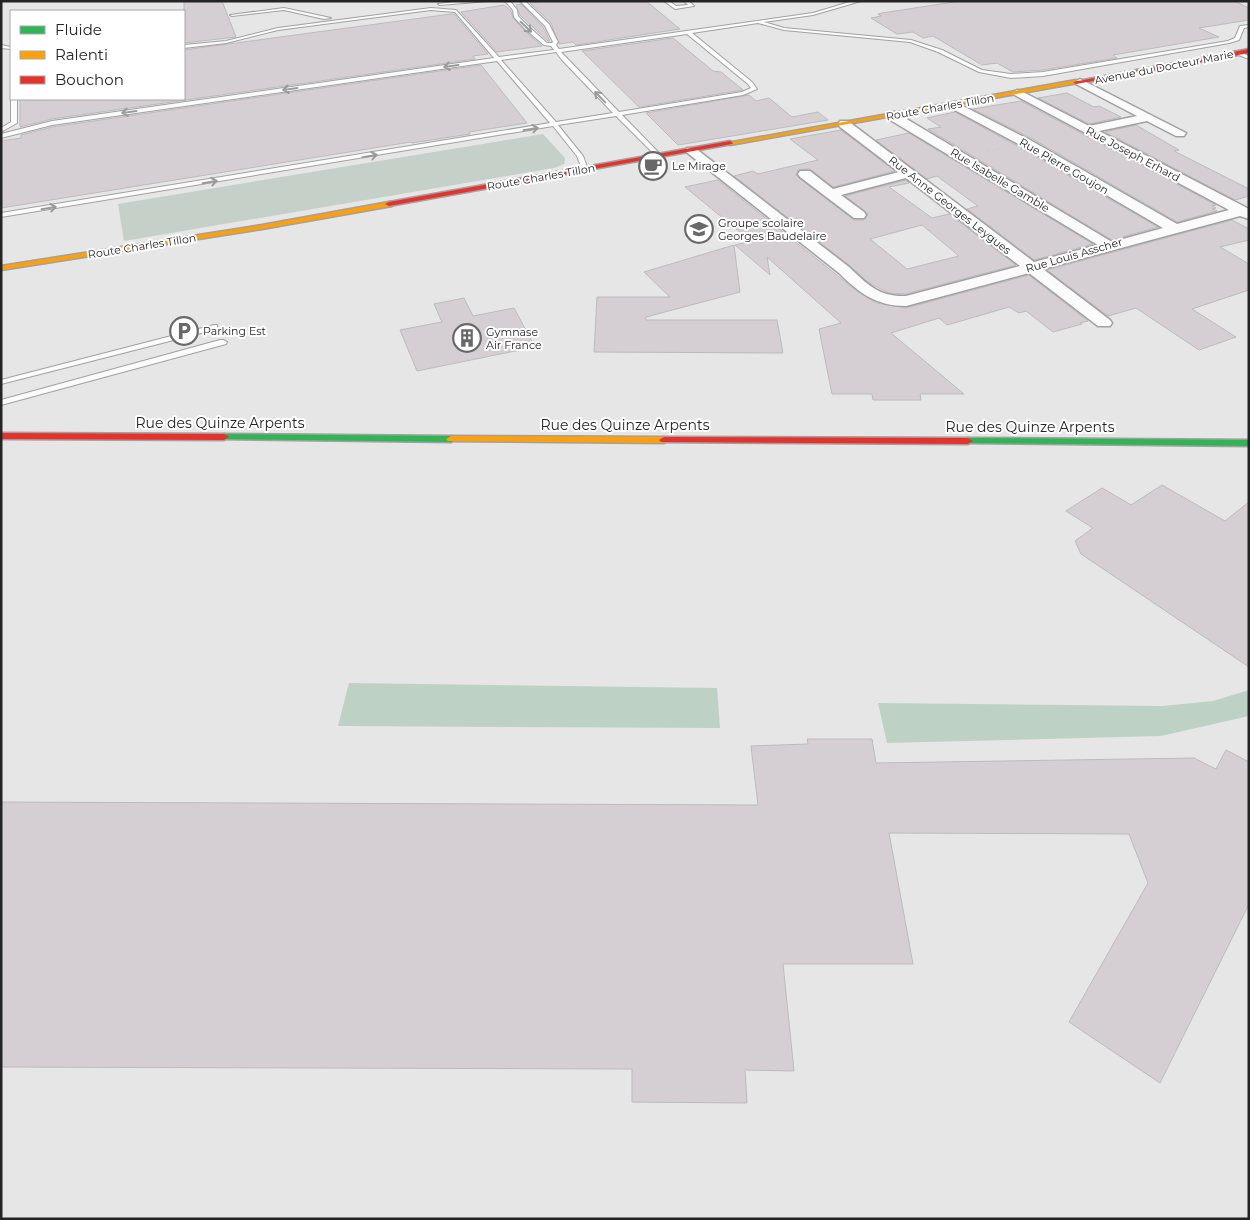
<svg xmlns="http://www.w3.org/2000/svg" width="1250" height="1220" viewBox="0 0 1250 1220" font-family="Montserrat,sans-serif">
<rect width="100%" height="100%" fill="#e6e6e6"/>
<path fill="#c4d0c8" d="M543,134l22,24 -1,6 -10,4 -430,73 -6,-37z"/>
<g fill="#bed1c5">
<path d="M349,683l368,5 3,40 -382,-2z"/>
<path d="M1249,690v26l-88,20 -274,7 -9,-40 285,3 50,-5z"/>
</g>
<g fill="#d5cfd3" stroke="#bcbbbc" fill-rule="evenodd">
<path d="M184,1h38l14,36 -52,6z"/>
<path d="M545,1h101l34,28 -104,16 -3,-3 -14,2 -8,-21 -21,-20z"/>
<path d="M960,1h274l15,7v12l-50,8 20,9 -106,18 4,3 -74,12 -30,2 -16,-9 -15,2 -49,-29 -10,2 -10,-6 -16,2 -26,-16 10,-2 -3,-2 4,-1z"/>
<path d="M521,4l22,23 7,14h-2l-28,-26 -4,-10z"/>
<path d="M504,5l7,6 2,7 11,12 18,16 -45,6 -36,-40z"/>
<path d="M451,14h3l34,40 -15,2 2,3 -423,60 -32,8v-28h164v-49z"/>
<path d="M673,38l40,33 8,1 22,18 -104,17 -57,-56z"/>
<path d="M481,65l46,58 -58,9 1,2 -58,9 -1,-1 -410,66v-67l20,-3v-3l31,-8z"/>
<path d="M1067,93l27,14 5,-1 22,11 -32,7 -51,-26z"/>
<path d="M749,95l7,6 13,-3 23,19 26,-5 10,8 -150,25 -32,-32z"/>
<path d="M1021,101l195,104 -4,1 4,2 -4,1 5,2 -40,11 -146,-84 -58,-29z"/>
<path d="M955,112l66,36 137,79 -46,13 -184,-111 13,-2 -14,-9z"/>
<path d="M1136,125l43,25 -5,1 75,38v7l-14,4 -130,-68z"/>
<path d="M841,130l54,41 -62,16 -23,-18 -12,1 -2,5 3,3 55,42h10l4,-6 -23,-18 61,-16 3,3 -20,4 43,31 17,-4 67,51 -110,29 -17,-1 -20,-10 -19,-17 -116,-90 19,-5 5,3 60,-14 -28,-21zM922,225l37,31 -52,13 -37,-30z"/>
<path d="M909,133l184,111 -59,16 -67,-51 11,-3 -41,-30 -10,3 -51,-39z"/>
<path d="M718,180l135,108 23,15 30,5 123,-33 59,46 -8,2 2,1 -29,8 -27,-21 -7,2 -10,-6 -62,18 -8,-7 -48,15 73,61h-44l1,6h-48l-1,-6h-40l-13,-65 22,-6 -74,-66 3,18 -35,-30 16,-4 -66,-54z"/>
<path d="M1232,220l17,9v11l-29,7 29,17v26l-57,19 44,28 -37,13 -63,-42 -28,8 -61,-46z"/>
<path d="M734,245l6,47 -94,25v3h131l6,33 -189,-1 3,-55h73l-26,-25z"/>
<path d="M464,298l9,18 41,-8 21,39 -118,24 -17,-41 42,-8 -8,-18z"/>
<path d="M1162,485l63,36 24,-19v165l-168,-113 -6,-13 18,-13 -27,-17 36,-23 29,17z"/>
<path d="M807,739h65l4,24 318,-5 22,11 10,-19 23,12v142l-89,179 -91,-61 79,-139 -19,-49 -240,-1 24,131h-130l11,107 -49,-1 2,33 -115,-1v-33l-631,-2v-265l757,3 -7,-59 57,-2z"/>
</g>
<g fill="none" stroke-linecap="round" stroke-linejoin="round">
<defs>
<g id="lane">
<path d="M461,1h27l-48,4 -2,-1z"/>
<path d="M505,1h5l7,9 1,6 11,11 18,16h5l1,-1 -8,-16 -25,-25h5l24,23 9,18 -2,3 3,4 254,-36 40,-12h8l-48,14 -49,7 20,6 127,12 31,10 40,20 29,4 32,-2 185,-31 7,-3 5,-12 9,-1v2l-5,1 -5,12 -10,3 -186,33 -32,2 -32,-6 -41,-20 -28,-10 -126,-12 -26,-7 -66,10 60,49 5,7 -14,6 -121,20 39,40v2h-4l-41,-41 -58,9 25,31 5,13 -3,2 -3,-2 -5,-13 -24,-30 -552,91v-4l549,-90 -53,-62 -445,64 -51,13v-4l51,-13 442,-63 -39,-46 -24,-2 -153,20 -52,13 -42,5v-3l42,-4 52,-13 153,-20 25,2 43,47 55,-7 -3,-4 -7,-1 -19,-16 -11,-12 -1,-7zM687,34l61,50 3,4 -9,4 -123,20 -58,-60zM556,52l6,8 51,53 -57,9 -55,-62z"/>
<path d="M664,1h5l7,5 12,-1 -4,-4h5l5,5 -19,3z"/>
<path d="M284,8l47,10 -7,1 -40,-9 -52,6 -2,-1z"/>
<path d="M1,45l10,2v2l-10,-1z"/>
<path d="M1238,51l11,5v3l-13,-5z"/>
<path d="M11,99h6v24l-16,9v-4l10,-6z"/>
<path d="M214,325h3v4l-216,55v-4z"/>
<path d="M220,340h3l4,2 -1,2 -225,61v-5z"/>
</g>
<path id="street" d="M1080,79l106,54 -2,3h-8l-29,-15 -48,10 150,78v10l-9,-3 -197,53 67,51 2,3 -2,3h-12l-69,-53 -123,33c-30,0 -47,-13 -67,-33l-154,-122 2,-3h8l154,119c19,18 30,30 57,29l114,-30 -114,-88 -65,17 23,17 2,3 -2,3h-10l-54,-41 -2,-3 2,-3h10l23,18 66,-17 -59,-45 -2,-3 2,-3h8l186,141 64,-17 -211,-127 -2,-3 2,-3h8l217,130 51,-14 -141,-82 -73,-39 -2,-2 2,-2h8l73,37 147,84 52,-14 -218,-117 6,-3 4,1 68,35 48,-10 -61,-32 -2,-2z"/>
<g id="fast">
<path d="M224,434l227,2 5,3 -5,3 -230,-3 -2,-2z"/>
<path d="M968,438l281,2v6l-284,-3v-4z"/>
</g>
<g id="slow">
<path d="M1076,80l3,2 -1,1 -348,62 -3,-2z"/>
<path d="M389,202h3v4l-130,23 -261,41v-4l261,-41z"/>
<path d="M451,436l213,1 5,3 -5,3 -216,-2 -2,-2z"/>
</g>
<g id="jam">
<path d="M1249,49v4l-173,31 -3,-2z"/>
<path d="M730,141l3,2 -1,1 -343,62 -4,-2 4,-2z"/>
<path d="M1,433l223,1 5,3 -5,3 -223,-1z"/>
<path d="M664,437l304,1 5,3 -5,3 -307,-2 -2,-2z"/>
</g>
</defs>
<use href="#lane" stroke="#a1a1a1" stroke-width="2"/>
<use href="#street" stroke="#a1a1a1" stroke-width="3"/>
<use href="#fast" stroke="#a1a1a1" stroke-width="3"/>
<use href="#slow" stroke="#a1a1a1" stroke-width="3"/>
<use href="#jam" stroke="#a1a1a1" stroke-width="3"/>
<path stroke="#c7c7c7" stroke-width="2" stroke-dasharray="0.5 2" stroke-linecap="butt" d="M987,151l14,-2"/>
<use href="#lane" fill="#fbfbfb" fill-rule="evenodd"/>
<use href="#street" fill="#fbfbfb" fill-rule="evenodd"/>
<use href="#fast" fill="#30b455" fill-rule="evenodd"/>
<use href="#slow" fill="#ff9f0a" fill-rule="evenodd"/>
<use href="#jam" fill="#e5322d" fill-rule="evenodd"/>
</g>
<defs><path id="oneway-shaft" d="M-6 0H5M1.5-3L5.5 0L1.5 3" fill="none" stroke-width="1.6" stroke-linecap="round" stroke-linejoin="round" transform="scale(1.25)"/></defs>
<g stroke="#9a9a9a">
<use href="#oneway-shaft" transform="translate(526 27) rotate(44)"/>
<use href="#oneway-shaft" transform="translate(451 66) rotate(172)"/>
<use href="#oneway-shaft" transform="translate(290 89) rotate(172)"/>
<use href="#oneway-shaft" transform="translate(600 97) rotate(-134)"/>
<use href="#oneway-shaft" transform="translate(129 112) rotate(172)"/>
<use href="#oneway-shaft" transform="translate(531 129) rotate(-9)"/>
<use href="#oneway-shaft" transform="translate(370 156) rotate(-9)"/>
<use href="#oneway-shaft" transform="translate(210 182) rotate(-9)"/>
<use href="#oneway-shaft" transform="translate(49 208) rotate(-9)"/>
</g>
<defs>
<symbol id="cafe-ring" viewBox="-11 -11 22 22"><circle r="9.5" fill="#fff" stroke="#686868" stroke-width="1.5"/><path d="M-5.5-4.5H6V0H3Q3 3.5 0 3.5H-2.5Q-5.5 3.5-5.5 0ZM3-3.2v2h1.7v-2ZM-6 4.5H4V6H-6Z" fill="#686868"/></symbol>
<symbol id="school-ring" viewBox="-11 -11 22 22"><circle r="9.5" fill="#fff" stroke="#686868" stroke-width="1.5"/><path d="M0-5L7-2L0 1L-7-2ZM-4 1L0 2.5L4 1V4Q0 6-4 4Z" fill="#686868"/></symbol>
<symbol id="parking-ring" viewBox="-11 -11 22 22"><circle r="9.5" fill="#fff" stroke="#686868" stroke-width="1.5"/><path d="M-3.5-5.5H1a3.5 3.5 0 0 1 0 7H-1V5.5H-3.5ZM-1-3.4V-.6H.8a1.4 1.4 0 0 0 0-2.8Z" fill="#686868"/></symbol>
<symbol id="building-ring" viewBox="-11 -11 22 22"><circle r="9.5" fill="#fff" stroke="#686868" stroke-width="1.5"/><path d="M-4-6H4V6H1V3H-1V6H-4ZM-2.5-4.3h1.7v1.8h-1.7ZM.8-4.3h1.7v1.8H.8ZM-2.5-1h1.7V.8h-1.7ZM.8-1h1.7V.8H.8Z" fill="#686868"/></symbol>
</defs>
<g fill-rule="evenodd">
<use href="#cafe-ring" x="637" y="150" width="32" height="32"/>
<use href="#school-ring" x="683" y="213" width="32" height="32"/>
<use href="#parking-ring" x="168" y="315" width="32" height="32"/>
<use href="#building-ring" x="451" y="322" width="32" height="32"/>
</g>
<g text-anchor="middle" stroke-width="4" stroke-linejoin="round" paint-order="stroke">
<g font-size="11" fill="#242424" stroke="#fff">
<text transform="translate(1164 67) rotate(-11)" y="4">Avenue du Docteur Marie</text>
<text transform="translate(940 107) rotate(-10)" y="4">Route Charles Tillon</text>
<text transform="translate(1133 154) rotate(28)" y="4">Rue Joseph Erhard</text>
<text transform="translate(1064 166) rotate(30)" y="4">Rue Pierre Goujon</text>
<text transform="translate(541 177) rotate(-10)" y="4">Route Charles Tillon</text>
<text transform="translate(1000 180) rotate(31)" y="4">Rue Isabelle Gamble</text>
<text transform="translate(950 205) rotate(38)" y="4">Rue Anne Georges Leygues</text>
<text transform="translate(142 246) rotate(-9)" y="4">Route Charles Tillon</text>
<text transform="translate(1074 255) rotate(-16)" y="4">Rue Louis Asscher</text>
</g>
<g font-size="11" fill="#242424" stroke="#fff" text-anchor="start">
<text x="672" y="170">Le Mirage</text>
<text x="718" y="227">Groupe scolaire<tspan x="718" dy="13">Georges Baudelaire</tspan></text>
<text x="203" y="335">Parking Est</text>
<text x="486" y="336">Gymnase<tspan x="486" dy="13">Air France</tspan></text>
</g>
<g font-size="14" fill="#242424" stroke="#fff">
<text x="220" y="428">Rue des Quinze Arpents</text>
<text x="625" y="430">Rue des Quinze Arpents</text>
<text x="1030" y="432">Rue des Quinze Arpents</text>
</g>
</g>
<rect width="1250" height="1220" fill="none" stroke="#242424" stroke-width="5"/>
<rect x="10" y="10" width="175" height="90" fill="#ffffff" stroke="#a7a7a7"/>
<rect x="20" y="26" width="25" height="8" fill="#30b455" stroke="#a7a7a7"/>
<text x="55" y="35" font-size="15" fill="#242424">Fluide</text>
<rect x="20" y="51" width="25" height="8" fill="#ff9f0a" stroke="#a7a7a7"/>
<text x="55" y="60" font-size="15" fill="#242424">Ralenti</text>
<rect x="20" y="76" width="25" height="8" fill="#e5322d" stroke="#a7a7a7"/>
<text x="55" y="85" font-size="15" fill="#242424">Bouchon</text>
</svg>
